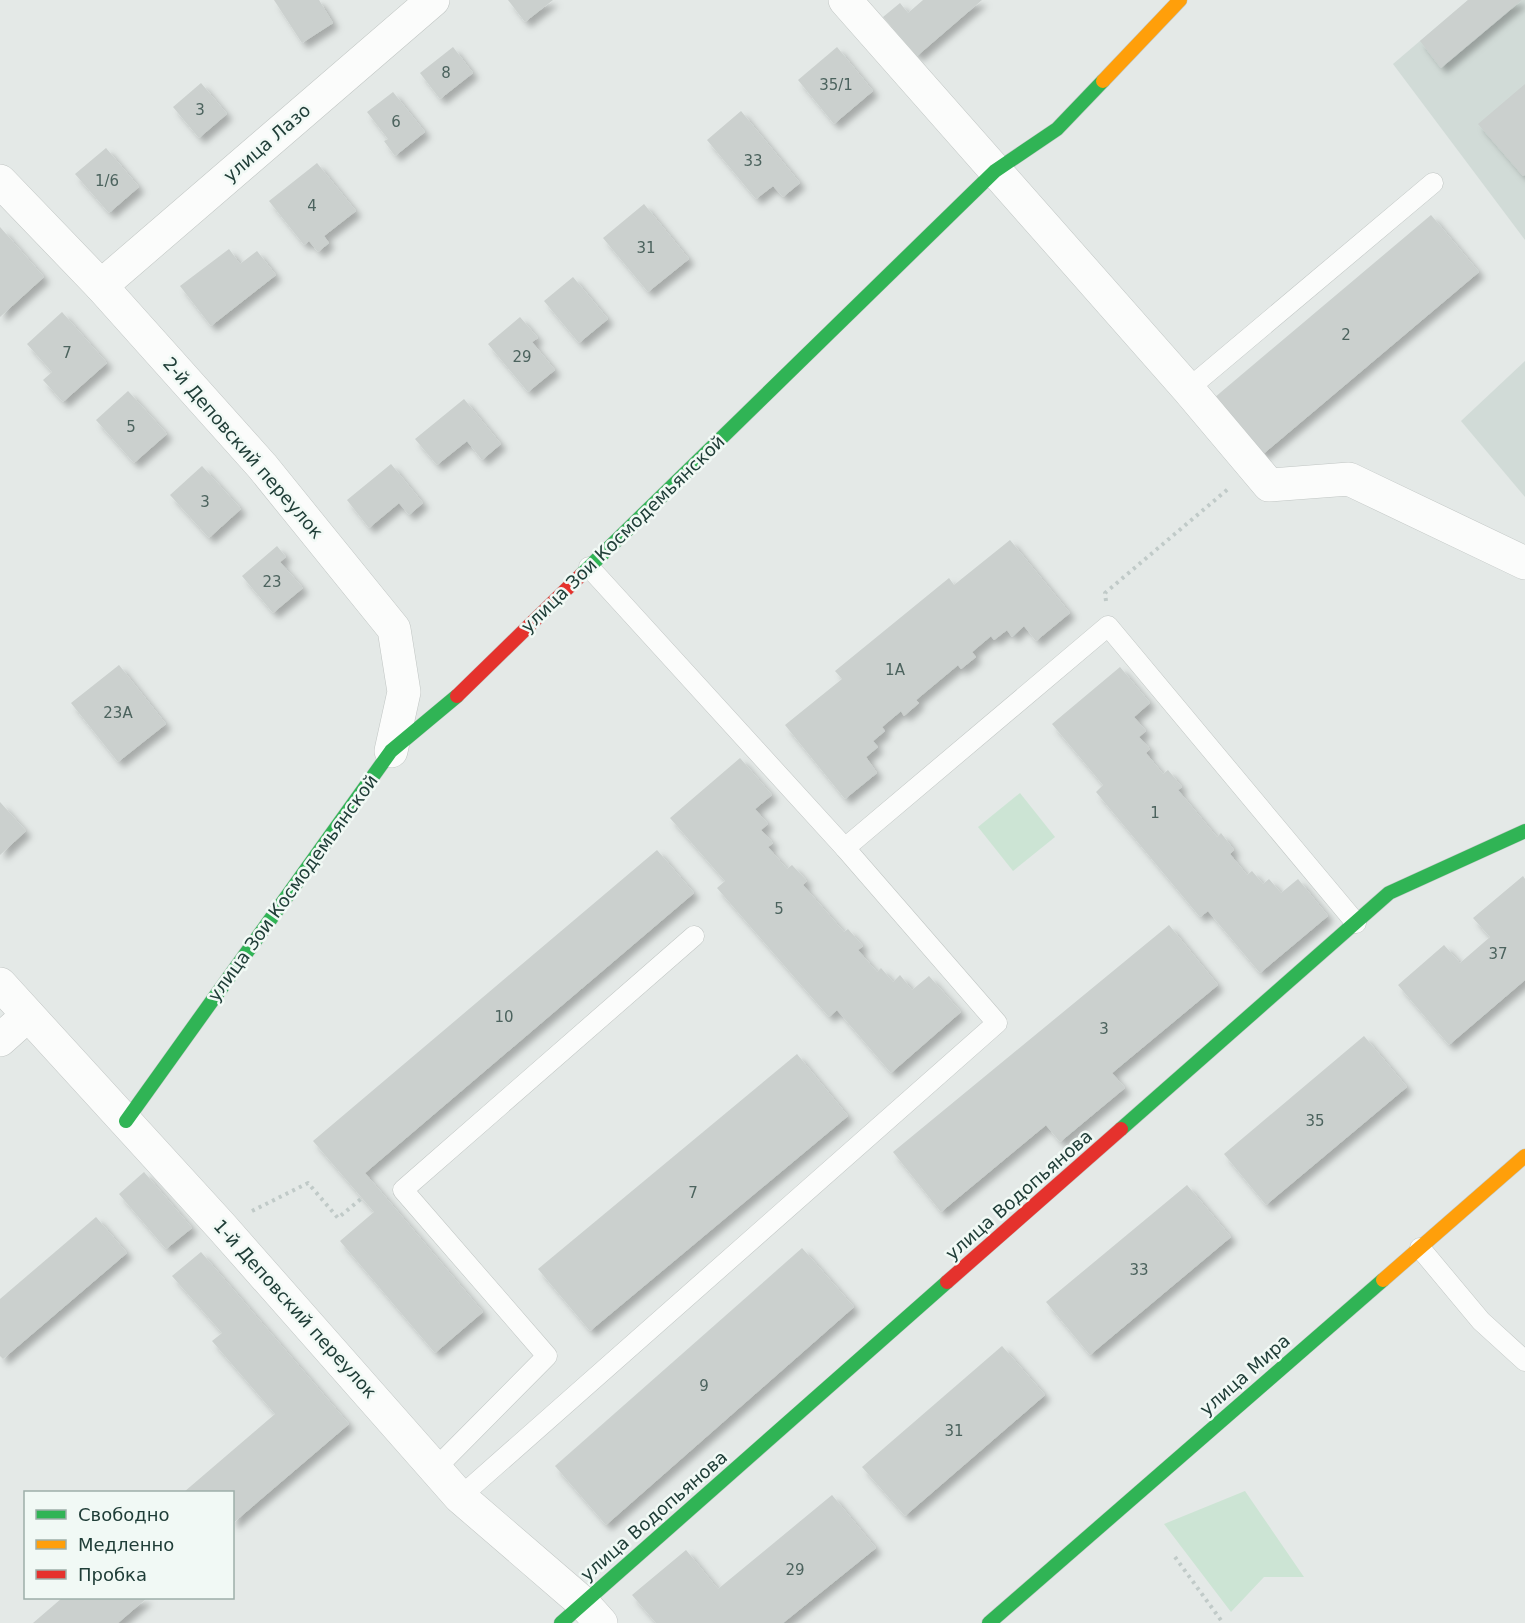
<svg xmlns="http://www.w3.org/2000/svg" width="1525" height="1623" viewBox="0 0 1525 1623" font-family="'DejaVu Sans',sans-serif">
<defs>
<filter id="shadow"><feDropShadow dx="5.5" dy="5.5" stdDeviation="3" flood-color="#0004"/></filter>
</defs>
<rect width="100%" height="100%" fill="#e4e9e7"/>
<g fill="#d1dbd7">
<path d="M1468,0h57v240l-132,-176z"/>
<path d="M1525,361v136l-64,-76z"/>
</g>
<g fill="#cce4d4">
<path d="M1020,793l35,44 -42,34 -35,-44z"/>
<path d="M1245,1491l59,86h-40l-33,35 -67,-88z"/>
</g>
<g fill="#cbd0ce" filter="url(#shadow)">
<path d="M274,0h45l14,23 -31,20z"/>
<path d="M508,0h45l-28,22z"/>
<path d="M923,0h59l-65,56 -34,-39 17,-14 8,10z"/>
<path d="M1468,0h54l-81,68 -21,-27z"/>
<path d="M453,47l20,26 -33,26 -20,-26z"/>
<path d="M837,47l36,44 -39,33 -36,-44z"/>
<path d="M201,83l26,31 -28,24 -26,-31z"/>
<path d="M1525,84v91l-2,1 -45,-52z"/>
<path d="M393,92l32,40 -30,24 -11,-15 4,-2 -21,-27z"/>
<path d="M741,111l59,72 -17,14 -10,-11 -17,13 -49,-59z"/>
<path d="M106,148l33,39 -30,26 -34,-39z"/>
<path d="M317,163l39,48 -32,25 5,7 -11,9 -9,-11 -5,4 -35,-44z"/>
<path d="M644,204l45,55 -41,33 -45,-54z"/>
<path d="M1431,215l48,57 -217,183 -48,-57z"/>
<path d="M0,227l44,50 -44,40z"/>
<path d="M229,249l11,15 17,-13 19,24 -65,51 -31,-40z"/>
<path d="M573,277l35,42 -29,24 -35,-42z"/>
<path d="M62,312l45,51 -44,39 -20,-22 9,-8 -25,-28z"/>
<path d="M520,317l18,21 -6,4 23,28 -27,22 -40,-48z"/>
<path d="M128,391l39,43 -33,29 -38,-43z"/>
<path d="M464,399l37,45 -19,16 -15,-19 -30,24 -22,-26z"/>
<path d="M391,464l32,39 -14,12 -10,-12 -30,25 -22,-28z"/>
<path d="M202,466l39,43 -32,29 -39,-43z"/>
<path d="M1010,540l60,73 -34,28 -12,-15 -12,11 -5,-7 -13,10 -3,-4 -19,16 4,5 -15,12 -3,-4 -42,35 3,3 -15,13 -3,-5 -19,16 3,4 -12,10 5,6 -12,10 11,16 -32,26 -60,-74 57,-46 -7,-8 114,-93 5,7z"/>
<path d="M277,546l9,11 -6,5 23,26 -30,25 -31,-37z"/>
<path d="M119,665l47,59 -48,38 -47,-59z"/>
<path d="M1120,667l30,36 -16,14 12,14 -7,6 11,12 -4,4 17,21 5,-4 14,17 -4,3 39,47 4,-4 13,17 -4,4 17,21 5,-4 11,13 6,-5 12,14 17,-14 30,37 -68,57 -52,-62 -8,6 -104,-125 7,-7 -51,-61z"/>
<path d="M740,758l32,37 -17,14 13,15 -7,6 12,13 -5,4 19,22 5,-4 15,16 -4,4 41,47 4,-3 15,17 -5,4 19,22 4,-4 12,14 7,-7 12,15 17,-14 32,36 -70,61 -54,-63 -8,7 -112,-129 8,-7 -55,-63z"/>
<path d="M0,802l26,29 -26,24z"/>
<path d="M657,850l37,43 -329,280 118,139 -48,41 -95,-112 34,-29 -61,-71z"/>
<path d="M1523,876l2,3v101l-76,65 -51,-60 46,-40 16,18 30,-26 -17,-19z"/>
<path d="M1169,925l49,60 -106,88 13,15 -65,54 -14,-17 -105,87 -48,-60z"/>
<path d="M1364,1036l43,51 -141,118 -42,-51z"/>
<path d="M797,1054l51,62 -258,215 -52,-62z"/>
<path d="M144,1172l48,56 -26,21 -47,-55z"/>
<path d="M1187,1185l44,52 -141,118 -44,-53z"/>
<path d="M96,1217l31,36 -124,106 -3,-3v-57z"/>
<path d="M802,1248l52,59 -248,218 -51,-59z"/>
<path d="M201,1252l148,172 -117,100v-32h-48l91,-78 -63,-73 10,-8 -50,-57z"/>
<path d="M1002,1346l43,49 -140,121 -43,-49z"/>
<path d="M832,1495l44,53 -93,75h-127l-24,-28 54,-45 32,39z"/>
<path d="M62,1598h85l-29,25h-85z"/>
</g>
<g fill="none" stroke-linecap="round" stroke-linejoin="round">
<defs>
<g id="lane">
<path d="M1188,389l245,-206"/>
<path d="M845,848l263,-222 248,297"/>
<path d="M1420,1248l61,73 44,40"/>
<path d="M436,1468l111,-112 -144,-166 291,-254"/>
<path d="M460,1497l537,-474 -152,-175 -256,-281"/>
</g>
<g id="street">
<path d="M845,0l343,389 81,96 80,-6 176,84"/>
<path d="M0,181l101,105 161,180 132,163 10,63 -13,59"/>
<path d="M101,286l332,-286"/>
<path d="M0,984l221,242 239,271 123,106 18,20"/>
<path d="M0,1040l28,-25"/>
</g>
<g id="fast">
<path d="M581,575l414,-404 62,-42 46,-48"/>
<path d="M126,1121l265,-370 66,-55"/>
<path d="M1121,1129l268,-236 136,-62"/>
<path d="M561,1623l386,-341"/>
<path d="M989,1623l394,-343"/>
</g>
<g id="slow">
<path d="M1103,81l77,-81"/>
<path d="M1383,1280l142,-124"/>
</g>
<g id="jam">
<path d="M457,696l124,-121"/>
<path d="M947,1282l174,-153"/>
</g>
</defs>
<use href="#lane" stroke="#c1c6c4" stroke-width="21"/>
<use href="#street" stroke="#c1c6c4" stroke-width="34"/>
<use href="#fast" stroke="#bfc7c4" stroke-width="15"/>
<use href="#slow" stroke="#bfc7c4" stroke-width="15"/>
<use href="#jam" stroke="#bfc7c4" stroke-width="15"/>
<g stroke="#c0cac8" stroke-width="4" stroke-dasharray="3 4.5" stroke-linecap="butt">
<path d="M1106,601l-1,-8 123,-104"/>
<path d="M252,1211l56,-28 30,35 24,-20"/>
<path d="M1175,1557l48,66"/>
</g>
<use href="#lane" stroke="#fbfcfb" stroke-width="20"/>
<use href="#street" stroke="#fbfcfb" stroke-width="33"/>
<use href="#fast" stroke="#30b455" stroke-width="14"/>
<use href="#slow" stroke="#ff9f0a" stroke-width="14"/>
<use href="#jam" stroke="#e5322d" stroke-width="14"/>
</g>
<g text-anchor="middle" stroke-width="5" stroke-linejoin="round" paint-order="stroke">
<g font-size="15" fill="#4c635e">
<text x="446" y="78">8</text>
<text x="836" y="90">35/1</text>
<text x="200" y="115">3</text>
<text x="396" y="127">6</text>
<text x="753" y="166">33</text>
<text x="107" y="186">1/6</text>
<text x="312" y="211">4</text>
<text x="646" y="253">31</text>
<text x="1346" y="340">2</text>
<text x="67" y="358">7</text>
<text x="522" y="362">29</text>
<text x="131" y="432">5</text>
<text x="205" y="507">3</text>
<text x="272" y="587">23</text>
<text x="895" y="675">1А</text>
<text x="118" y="718">23А</text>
<text x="1155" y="818">1</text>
<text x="779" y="914">5</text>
<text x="1498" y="959">37</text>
<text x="504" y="1022">10</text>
<text x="1104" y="1034">3</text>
<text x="1315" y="1126">35</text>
<text x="693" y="1198">7</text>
<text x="1139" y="1275">33</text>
<text x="704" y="1391">9</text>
<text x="954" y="1436">31</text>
<text x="795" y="1575">29</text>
</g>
<g font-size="18" fill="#203e38" stroke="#f1f9f5">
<text transform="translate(267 143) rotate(-41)" y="6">улица Лазо</text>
<text transform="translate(243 448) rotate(49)" y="6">2-й Деповский переулок</text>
<text transform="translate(623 534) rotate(-44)" y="6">улица Зои Космодемьянской</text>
<text transform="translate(293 888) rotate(-54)" y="6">улица Зои Космодемьянской</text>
<text transform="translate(1019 1195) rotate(-41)" y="6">улица Водопьянова</text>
<text transform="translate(295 1309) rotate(48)" y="6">1-й Деповский переулок</text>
<text transform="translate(1245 1375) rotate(-41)" y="6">улица Мира</text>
<text transform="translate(654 1516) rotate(-41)" y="6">улица Водопьянова</text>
</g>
</g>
<rect x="24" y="1491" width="210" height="108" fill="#f1f9f5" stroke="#9daea9" stroke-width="1.5"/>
<rect x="36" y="1510" width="30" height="9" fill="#30b455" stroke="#9daea9" stroke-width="1.5"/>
<text x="78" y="1521" font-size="18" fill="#203e38">Свободно</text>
<rect x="36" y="1540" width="30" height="9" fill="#ff9f0a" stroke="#9daea9" stroke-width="1.5"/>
<text x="78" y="1551" font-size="18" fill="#203e38">Медленно</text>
<rect x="36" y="1570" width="30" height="9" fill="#e5322d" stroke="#9daea9" stroke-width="1.5"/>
<text x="78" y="1581" font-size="18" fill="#203e38">Пробка</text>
</svg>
